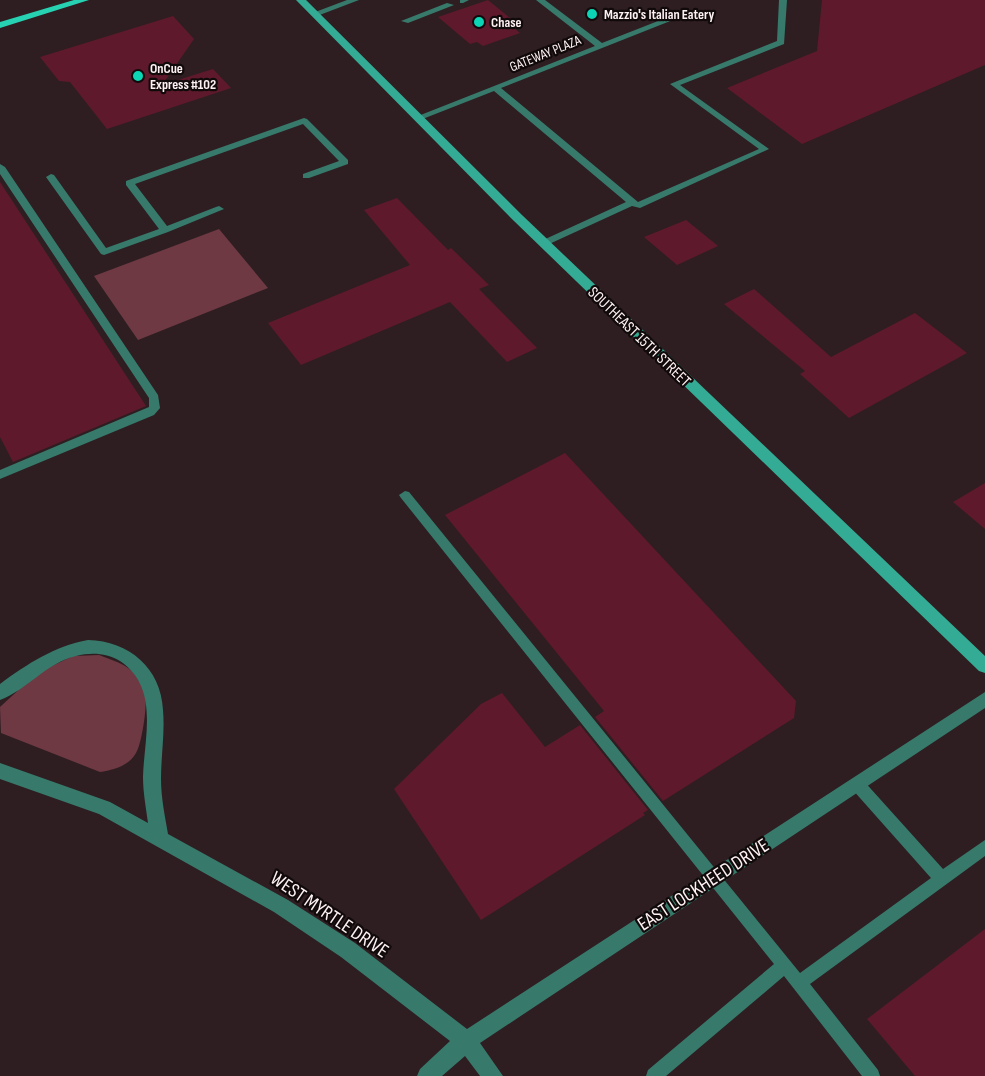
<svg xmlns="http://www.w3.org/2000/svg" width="985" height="1076" viewBox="0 0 985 1076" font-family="'Sofia Sans Condensed',sans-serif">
<rect width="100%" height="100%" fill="#2e1e21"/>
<g fill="#6e3943">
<path d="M219,229l49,59 -130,52 -44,-64z"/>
<path d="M99,655c12,5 25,8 34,17 4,5 10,14 12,20 3,10 -3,52 -9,61 -7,13 -23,17 -36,19l-99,-39 -1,-26 37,-34 36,-17z"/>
</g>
<g fill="#5f192c">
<path d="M488,0l33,27 -6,2 5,4 -37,13 -6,-4 -7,2 -32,-27z"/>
<path d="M822,0h163v65l-183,79 -75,-56 90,-37z"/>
<path d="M173,16l21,23 -32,46 51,-16 18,19 -124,41 -37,-47 -11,-1 -19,-24z"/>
<path d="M0,182l146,224 -133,56 -13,-25z"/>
<path d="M397,198l51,52 3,-2 38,37 -10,4 58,59 -30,14 -57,-60 -149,63 -33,-42 142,-58 -46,-55z"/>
<path d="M686,220l32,26 -41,19 -33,-28z"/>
<path d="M754,289l77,68 84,-44 52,40 -118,65 -49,-44 5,-3 -81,-67z"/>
<path d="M565,453l231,248 -2,17 -131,83 -68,-84 9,-6 -159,-196z"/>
<path d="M985,483v46l-32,-27z"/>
<path d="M502,693l43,54 35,-22 68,85 -5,3 2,2 -164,105 -87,-131 87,-85z"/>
<path d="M985,929v147h-70l-48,-57z"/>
</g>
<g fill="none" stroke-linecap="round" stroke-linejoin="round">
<g fill="#377a6b" fill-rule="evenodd">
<path d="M347,0h12l-42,16 -7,-2z"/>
<path d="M460,0h9l-6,3h-3z"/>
<path d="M536,0h9l57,43 79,-31 7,2 -187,74 137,114 121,-53 -89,-65 107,-43 2,-41h8l-3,44 -104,41 89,64 -129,59 -8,-2 -85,39h-6v-4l85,-39 -132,-111 -74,29 -7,-2 182,-72z"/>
<path d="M447,3l7,2 -46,18 -7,-2z"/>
<path d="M304,118l3,1 41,41v4l-39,14h-6v-4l36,-13 -36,-37 -168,60 32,42 49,-19 3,-1 5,3 -56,23 -64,23 -3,-1 -55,-77 5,-3 3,1 52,73 53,-19 -33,-44v-4z"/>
<path d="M0,164l5,3 153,228 2,13 -6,7 -154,64v-9l149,-63v-9l-149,-224z"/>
<path d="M405,491l4,1 391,481 131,-95 -79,-89 -2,-5 2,-5 5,-1 5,1 81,90 42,-29v16l-175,128 68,86 2,6h-18l-78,-100 -118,100h-20l2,-6 126,-106 -373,-466 -2,-3z"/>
</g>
<path fill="#377a6b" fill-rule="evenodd" d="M88,640c41,1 73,28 75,70 2,23 -2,46 -2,69 0,19 4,37 7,55l120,66 67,43 112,86 518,-337v16l-505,335 23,33h-23l-15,-20 -23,20h-25l3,-7 30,-28 -109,-84 -67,-45 -175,-98 -99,-35v-16l110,39 38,21c-2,-15 -5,-31 -5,-46 1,-40 17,-89 -23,-116 -13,-8 -29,-9 -44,-5 -30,7 -49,34 -76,44v-16c27,-20 55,-38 88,-44z"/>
<path fill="#34ab94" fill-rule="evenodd" d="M296,0h10l216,215 463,441v17l-6,-2 -465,-450z"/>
<path fill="#27d2b3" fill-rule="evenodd" d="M74,0h15l-89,28v-6z"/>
</g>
<g fill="#0bd5b5" stroke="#110a0b" stroke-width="2">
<circle cx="592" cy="14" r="6"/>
<circle cx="479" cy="22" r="6"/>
<circle cx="138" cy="76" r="6"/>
</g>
<g text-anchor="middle" stroke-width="4.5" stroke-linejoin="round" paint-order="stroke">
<g font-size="14" font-weight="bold" fill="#fdf1f3" stroke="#110a0b" text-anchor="start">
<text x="604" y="19">Mazzio's Italian Eatery</text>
<text x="491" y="27">Chase</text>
<text x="150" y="73">OnCue<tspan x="150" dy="16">Express #102</tspan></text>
</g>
<g font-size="14" fill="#fdf1f3" stroke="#110a0b">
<text transform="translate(545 53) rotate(-22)" y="5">GATEWAY PLAZA</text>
</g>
<g font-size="16" fill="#fdf1f3" stroke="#110a0b">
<text transform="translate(640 336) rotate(44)" y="6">SOUTHEAST 15TH STREET</text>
</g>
<g font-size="20" fill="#fdf1f3" stroke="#110a0b">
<text transform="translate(703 884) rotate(-33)" y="7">EAST LOCKHEED DRIVE</text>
<text transform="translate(330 914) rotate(34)" y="7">WEST MYRTLE DRIVE</text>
</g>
</g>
</svg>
